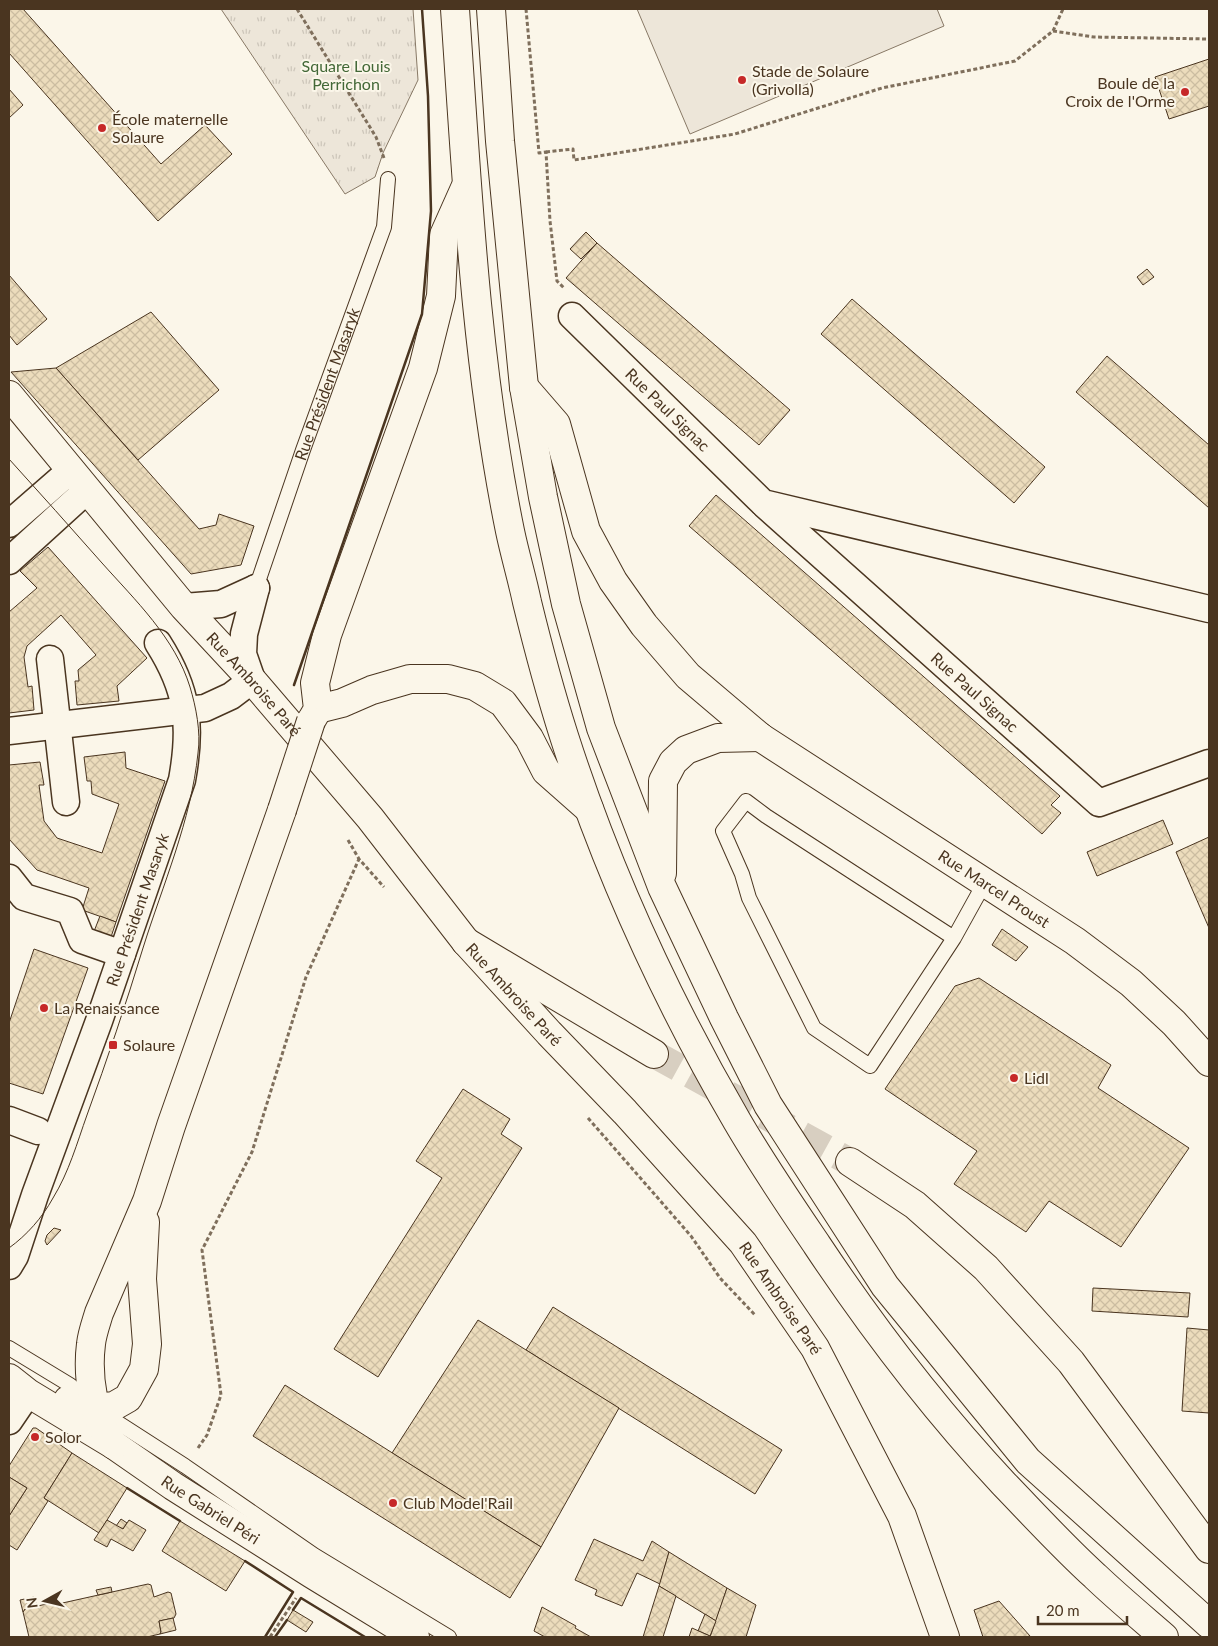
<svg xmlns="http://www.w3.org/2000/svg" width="1218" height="1646" viewBox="0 0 1218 1646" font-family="Lato,sans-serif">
<defs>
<pattern id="park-tufts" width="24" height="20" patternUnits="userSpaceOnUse" patternTransform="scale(1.25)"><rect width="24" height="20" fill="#ede6d9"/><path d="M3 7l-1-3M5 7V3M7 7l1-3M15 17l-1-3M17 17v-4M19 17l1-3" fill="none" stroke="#cdc6ba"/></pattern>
<pattern id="building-cross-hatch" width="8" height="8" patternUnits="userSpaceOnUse" patternTransform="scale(1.25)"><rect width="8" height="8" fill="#ecdcbc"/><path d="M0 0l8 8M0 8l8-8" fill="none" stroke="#ccbda1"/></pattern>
</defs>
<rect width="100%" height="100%" fill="#fbf6e9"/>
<path fill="#ede6d9" stroke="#887966" d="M637,9h300l7,17 -254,108z"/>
<path fill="url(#park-tufts)" stroke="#887966" d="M221,9h192l5,71 -35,73 -8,24 -30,17z"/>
<g fill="url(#building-cross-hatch)" stroke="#4a3520">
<path d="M9,9h14l138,155 44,-39 27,29 -74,67 -149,-168z"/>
<path d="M1209,59v47l-40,13 -14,-42z"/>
<path d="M9,89l14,16 -14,13z"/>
<path d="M586,232l11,11 -16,16 -11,-10z"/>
<path d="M597,243l193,167 -31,35 -193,-167z"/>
<path d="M1147,269l7,8 -11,8 -6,-8z"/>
<path d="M9,275l38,44 -30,26 -8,-10z"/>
<path d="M852,299l193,168 -31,36 -193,-169z"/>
<path d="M151,312l68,78 -81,70 -82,-92z"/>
<path d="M1107,356l102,89v63l-133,-116z"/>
<path d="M56,368l143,161 17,-4 3,-11 35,12 -13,39 -50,9 -180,-202z"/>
<path d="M716,495l344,301 -9,9 10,8 -19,21 -353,-308z"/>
<path d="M48,547l99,111 -30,28 2,15 -42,4 -2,-24h4l-1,-11 18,-15 -35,-40 -34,31 -3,11 4,30 4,-1 2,24 -25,3v-101l28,-24 -17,-17z"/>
<path d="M125,752l1,16 39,13 -49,141 -34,-12 7,-22 -52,-18 -28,-31v-74l31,-3 4,23h-5l5,36 13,17 45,15 17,-49 -27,-10 -1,-13h-4l-3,-24z"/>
<path d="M1163,820l10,24 -76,32 -10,-24z"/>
<path d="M1209,837v91l-33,-76z"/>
<path d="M100,916l16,6 -6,18 -17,-6z"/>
<path d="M1002,929l26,18 -12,14 -24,-16z"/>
<path d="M34,949l54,19 -45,126 -34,-11v-60z"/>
<path d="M979,978l132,87 -13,23 91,60 -68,99 -72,-46 -23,31 -72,-48 23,-33 -92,-62 70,-103z"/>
<path d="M463,1089l47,30 -9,15 21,14 -144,229 -44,-28 108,-171 -26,-17z"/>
<path d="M54,1228l7,2 -14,15 -2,-4 2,-6z"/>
<path d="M1093,1288l97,5 -2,24 -96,-6z"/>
<path d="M553,1307l229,143 -27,44 -229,-144z"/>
<path d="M478,1320l141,88 -78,139 -149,-94z"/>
<path d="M1187,1328l22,2v83l-27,-2z"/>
<path d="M285,1385l256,162 -31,51 -257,-162z"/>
<path d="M33,1428h3l36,25 -28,45 4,3 -31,49 -8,-5v-29l18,-28 -18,-11v-11z"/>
<path d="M72,1453l55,35 -28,45 -55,-35z"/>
<path d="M9,1477l18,11 -18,28z"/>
<path d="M121,1519l6,4 -4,6 -7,-3z"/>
<path d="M107,1520l16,9 6,-9 17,10 -13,21 -22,-12 -4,8 -13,-7z"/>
<path d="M180,1521l65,40 -19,30 -64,-40z"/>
<path d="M594,1539l49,22 9,-20 17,11 -9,32 -23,-11 -15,33 -27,-11 2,-5 -22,-10z"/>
<path d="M669,1552l58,36 -11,33 -57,-35z"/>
<path d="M148,1584l3,1 3,12 14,-5 3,1 5,21 -2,4 -15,3 2,11 -1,2 -13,3h-118l-6,-25 2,-3 30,-7 3,2z"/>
<path d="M659,1586l17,10 -13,41h-20z"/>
<path d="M111,1587l1,5 -14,3 -2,-5z"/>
<path d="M727,1588l29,17 -10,32h-36z"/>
<path d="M34,1597l3,9 -12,3 -2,3 -3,-12z"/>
<path d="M999,1601l31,35 -5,1h-42l-9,-27z"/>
<path d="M542,1607l34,19 -1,2 16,9h-46l-11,-6z"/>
<path d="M293,1610l20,12 -7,10 -19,-12z"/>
<path d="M705,1614l11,7 -6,15 -12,-5z"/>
<path d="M173,1618l3,12 -16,4 1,-2 -2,-11z"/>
<path d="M692,1628l18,8v1h-21z"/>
</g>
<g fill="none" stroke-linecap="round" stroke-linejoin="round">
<path stroke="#d8cfc1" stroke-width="28" stroke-dasharray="28 14" stroke-linecap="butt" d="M654,1054l196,108"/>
<defs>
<g id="lane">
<path id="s1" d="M256,588l47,-138 81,-223 4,-48"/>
<path d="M954,938l-188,-122 -20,-15 -23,30 19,43 7,24 65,130 56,38 84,-128 31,-56"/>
<path d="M9,1348l61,37 25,23 90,58 129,89 135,82"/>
</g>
<g id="street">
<path id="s2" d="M572,316l191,187 446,106"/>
<path id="s3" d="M765,505l334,298 110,-40"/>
<path d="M9,524l62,-54"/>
<path d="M9,561l78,-71"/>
<path d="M184,607l37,-3 35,-16"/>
<path d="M50,659l16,143"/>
<path d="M9,731l196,-23 26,-12 21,-16 -9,-26 1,-20 12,-46"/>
<path d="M9,878l15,19 46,14 12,29 40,14"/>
<path d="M9,1120l29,11"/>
<path id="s4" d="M9,1266l6,-10 20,-61 64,-174 83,-241c10,-55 6,-90 -24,-137"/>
<path d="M9,1421l19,-28"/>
</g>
<g id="secondary">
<path id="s5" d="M9,395l175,212 68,73 118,138 96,124 83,91 76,79 118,131 72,105 87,168 43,121"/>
<path id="s6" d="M760,737l315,204 56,42 43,40 35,39"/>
<path id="s7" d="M9,1378l19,15 86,52 59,41 139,88 103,63"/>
</g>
<g id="highway">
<path d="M455,9c12,174 20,350 55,522 5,24 12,47 17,71 11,45 23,90 37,134 43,134 102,263 173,385 25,43 53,84 80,124 56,84 118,165 187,239 30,31 59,63 91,92 22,21 46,41 69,61"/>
<path d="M491,9l9,132 24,246 19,110 23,107 35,124 61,159 62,131 44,87 117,181 143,175 181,163"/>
<path d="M524,387l32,37 30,107 27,50 31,44 44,51 72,61"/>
<path d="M318,709l24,-6 30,-13 38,-11h38l27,7 28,17 26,35 17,33 43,38"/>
<path d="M311,721l7,-12 -3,-26 12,-48 96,-267 18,-72 3,-61 21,-47"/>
<path d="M662,873l1,-92 10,-19 13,-12 32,-12 42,-1"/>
<path d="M466,942l188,112"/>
<path d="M850,1162l65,43 71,63 85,94 138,187"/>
<path d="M68,1400l27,8 19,-2 14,-8 16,-29 3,-25 -5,-65 3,-57"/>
<path d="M114,1445c-21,-23 -27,-70 -23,-101 1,-10 5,-21 8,-31l48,-112 24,-75 111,-316"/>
</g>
</defs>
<use href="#lane" stroke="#4a3520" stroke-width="16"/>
<use href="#street" stroke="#4a3520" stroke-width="29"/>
<use href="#secondary" stroke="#4a3520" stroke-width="30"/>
<use href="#highway" stroke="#4a3520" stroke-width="30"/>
<g stroke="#7f6f5c" stroke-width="3" stroke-dasharray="4 2.5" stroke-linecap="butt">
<path d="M297,9l79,128 8,21"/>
<path d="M526,9l13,144 7,-1 4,69 7,60 8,8"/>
<path d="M1053,31l41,6 115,2"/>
<path d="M546,152l27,-3 1,11 161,-26 147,-46 133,-27 38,-30 10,-22"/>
<path d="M348,840l11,19 25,28"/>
<path d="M588,1118l103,118 29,42 35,37"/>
<path d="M198,1448l9,-13 14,-40 -19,-145 50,-98 54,-175 53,-118"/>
<path d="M270,1637l26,-39"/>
</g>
<use href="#lane" stroke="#fbf6e9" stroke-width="14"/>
<use href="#street" stroke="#fbf6e9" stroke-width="26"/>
<use href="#secondary" stroke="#fbf6e9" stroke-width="28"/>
<use href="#highway" stroke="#fbf6e9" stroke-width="28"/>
<path stroke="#4a3520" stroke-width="1" d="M9,459c31,34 62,69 93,104 33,37 73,75 88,124 6,20 11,45 8,66 -7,68 -35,131 -55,195 -17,56 -36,112 -56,167 -10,28 -18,57 -34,83 -11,20 -26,37 -44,50"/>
<defs>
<path id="highway-bridge" d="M282,810l29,-89"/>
</defs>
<use href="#highway-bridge" stroke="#4a3520" stroke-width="30" stroke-linecap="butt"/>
<use href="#highway-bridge" stroke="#fbf6e9" stroke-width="28"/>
<g stroke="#4a3520" stroke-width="2.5">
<path d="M294,685l128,-371 9,-103 -3,-115 -6,-87"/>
<path d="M127,1488l53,33"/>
<path d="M245,1561l48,31 -28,45"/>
<path d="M293,1610l8,-12 64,39"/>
<path d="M275,1637l12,-17"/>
</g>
</g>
<g fill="#c62828" stroke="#fbf6e9" stroke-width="2">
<circle cx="742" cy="80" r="5"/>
<circle cx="1185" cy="92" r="5"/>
<circle cx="102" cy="128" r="5"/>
<circle cx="44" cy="1008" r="5"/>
<rect x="108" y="1040" width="10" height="10" rx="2.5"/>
<circle cx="1014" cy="1078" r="5"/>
<circle cx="35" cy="1437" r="5"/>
<circle cx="393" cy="1503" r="5"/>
</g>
<g text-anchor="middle" stroke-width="4" stroke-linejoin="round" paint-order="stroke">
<g font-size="16" fill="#436837" stroke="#fbf6e9">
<text x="346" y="72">Square Louis<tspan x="346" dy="18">Perrichon</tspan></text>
</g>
<g font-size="16" fill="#4a3520" stroke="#fbf6e9" text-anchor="start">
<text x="752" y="77">Stade de Solaure<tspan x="752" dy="18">(Grivolla)</tspan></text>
<text x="1175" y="89" text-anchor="end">Boule de la<tspan x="1175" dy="18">Croix de l'Orme</tspan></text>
<text x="112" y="125">École maternelle<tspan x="112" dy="18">Solaure</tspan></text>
<text x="54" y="1014">La Renaissance</text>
<text x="123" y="1051">Solaure</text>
<text x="1024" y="1084">Lidl</text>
<text x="45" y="1443">Solor</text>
<text x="403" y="1509">Club Model'Rail</text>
</g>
<g font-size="16" fill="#4a3520" stroke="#fbf6e9">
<text dy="6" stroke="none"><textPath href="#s1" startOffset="216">Rue Président Masaryk</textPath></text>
<text dy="6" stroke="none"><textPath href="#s2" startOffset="134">Rue Paul Signac</textPath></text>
<text dy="6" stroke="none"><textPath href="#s5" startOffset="379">Rue Ambroise Paré</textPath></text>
<text dy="6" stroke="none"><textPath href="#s3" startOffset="281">Rue Paul Signac</textPath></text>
<text dy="6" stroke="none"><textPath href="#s6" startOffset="279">Rue Marcel Proust</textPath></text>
<text dy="6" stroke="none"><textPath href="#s4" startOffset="379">Rue Président Masaryk</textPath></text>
<text dy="6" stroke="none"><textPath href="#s5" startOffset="784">Rue Ambroise Paré</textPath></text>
<text dy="6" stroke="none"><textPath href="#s5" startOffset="1189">Rue Ambroise Paré</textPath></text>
<text dy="6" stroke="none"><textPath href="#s7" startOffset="241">Rue Gabriel Péri</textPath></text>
</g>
</g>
<rect width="1218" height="1646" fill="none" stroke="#4a3520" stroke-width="20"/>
<g transform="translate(45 1601) rotate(262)" stroke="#fbf6e9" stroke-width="4" paint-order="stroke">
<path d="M0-4L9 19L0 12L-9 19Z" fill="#4a3520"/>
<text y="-8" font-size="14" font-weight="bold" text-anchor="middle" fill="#4a3520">N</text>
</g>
<path d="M1038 1616v8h89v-8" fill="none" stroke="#4a3520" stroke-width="2.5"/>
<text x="1046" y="1616" font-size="15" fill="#4a3520" stroke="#fbf6e9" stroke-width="4" paint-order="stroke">20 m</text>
</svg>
